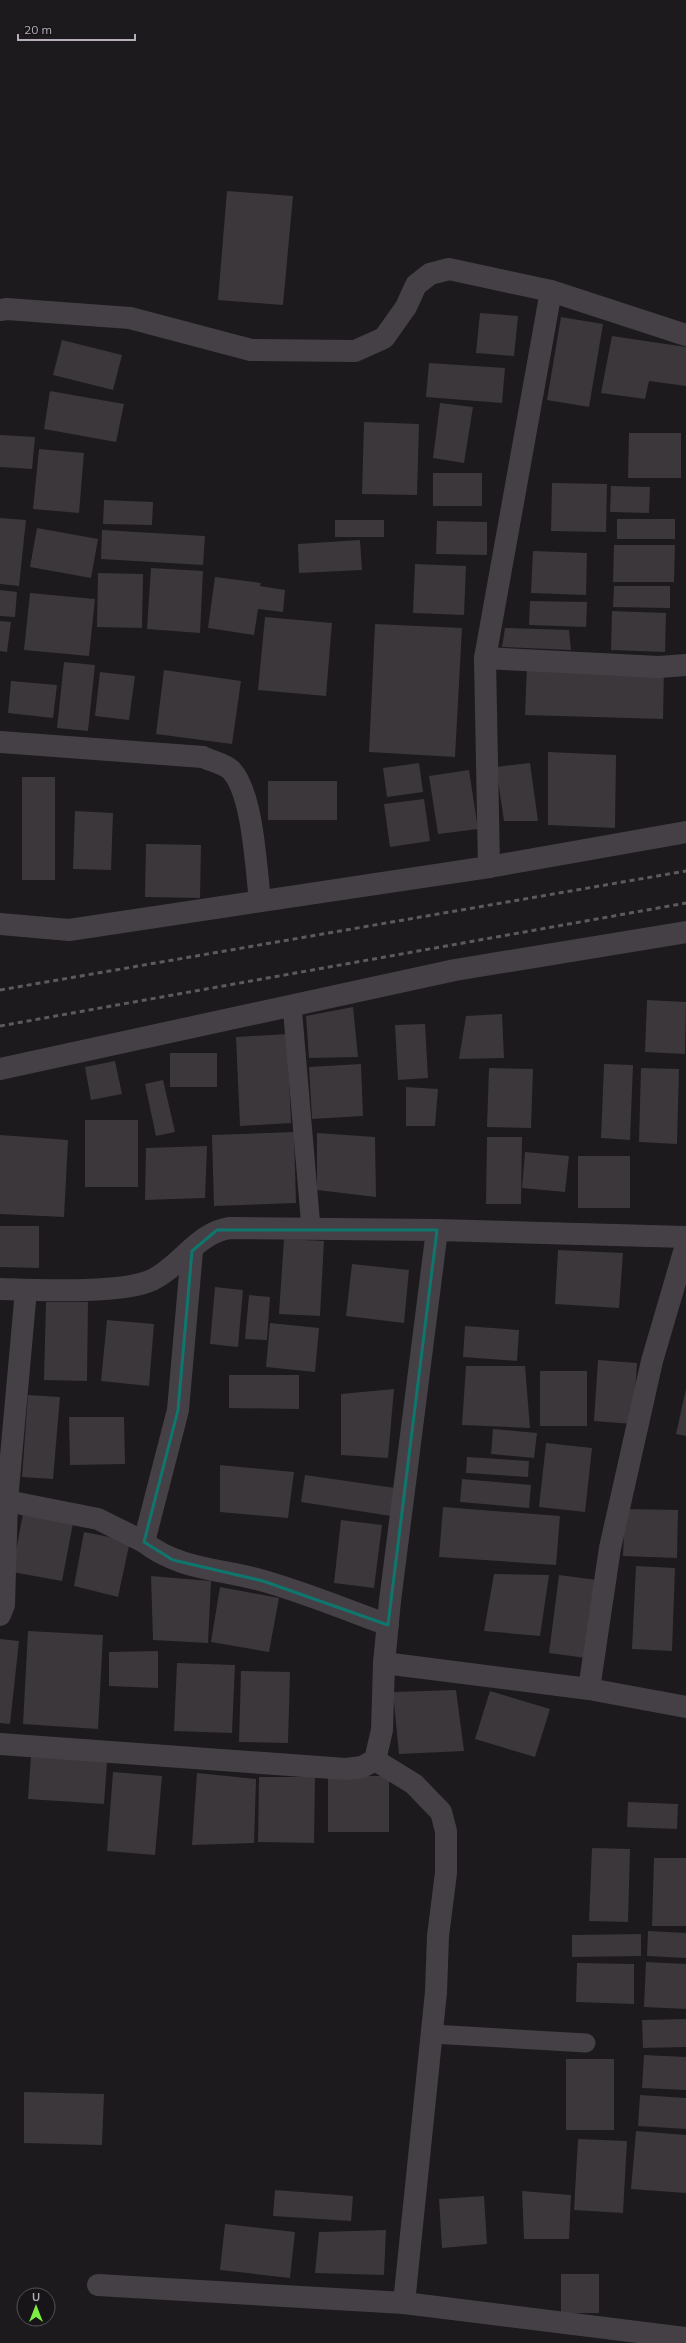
<svg xmlns="http://www.w3.org/2000/svg" width="686" height="2343" viewBox="0 0 686 2343" font-family="Mulish,sans-serif">
<rect width="100%" height="100%" fill="#1c1a1c"/>
<g fill="#3b373b">
<path d="M227,191l66,5 -10,109 -65,-5z"/>
<path d="M480,313l38,3 -4,40 -38,-3z"/>
<path d="M561,317l42,7 -14,83 -42,-7z"/>
<path d="M612,336l74,11v39l-37,-5 -4,18 -44,-6z"/>
<path d="M62,340l60,15 -9,35 -60,-15z"/>
<path d="M429,363l76,5 -3,35 -76,-6z"/>
<path d="M50,391l74,13 -8,38 -72,-13z"/>
<path d="M440,403l33,4 -9,56 -31,-5z"/>
<path d="M364,422l55,2 -2,71 -55,-1z"/>
<path d="M629,433h52v45h-53z"/>
<path d="M0,435l35,2 -3,32 -32,-2z"/>
<path d="M39,449l45,4 -5,60 -46,-4z"/>
<rect x="433" y="473" width="49" height="33"/>
<path d="M552,483l55,1 -1,48 -55,-1z"/>
<path d="M611,486l39,1 -1,26 -39,-1z"/>
<path d="M104,500l49,2 -1,23 -49,-1z"/>
<path d="M0,518l26,2 -7,66 -19,-2z"/>
<rect x="617" y="519" width="58" height="20"/>
<rect x="335" y="520" width="49" height="17"/>
<path d="M437,521l50,1v33l-51,-1z"/>
<path d="M37,528l61,11 -7,39 -61,-11z"/>
<path d="M102,530l103,6 -2,29 -102,-6z"/>
<path d="M360,540l2,30 -63,3 -1,-29z"/>
<path d="M614,545h61l-1,37h-61z"/>
<path d="M533,551l54,2 -1,42 -55,-2z"/>
<path d="M415,564l51,2 -2,49 -51,-2z"/>
<path d="M151,568l52,3 -3,62 -53,-4z"/>
<path d="M98,573l45,1 -1,54 -45,-1z"/>
<path d="M215,577l46,6 -1,3 25,4 -2,22 -25,-3 -4,26 -46,-7z"/>
<path d="M614,586h56v22l-57,-1z"/>
<path d="M0,590l17,2 -2,25 -15,-1z"/>
<path d="M30,593l65,6 -6,57 -65,-6z"/>
<path d="M530,601l57,1 -1,25 -57,-2z"/>
<path d="M612,611l54,2 -1,39 -54,-2z"/>
<path d="M265,617l67,6 -6,73 -68,-6z"/>
<path d="M0,621l11,1 -4,30 -7,-1z"/>
<path d="M375,624l87,4 -7,129 -86,-5z"/>
<path d="M505,628l64,2 2,20 -69,-3z"/>
<path d="M64,662l31,3 -7,66 -31,-3z"/>
<path d="M527,664l137,4 -1,51 -138,-4z"/>
<path d="M164,670l77,11 -9,63 -76,-10z"/>
<path d="M100,672l35,4 -6,44 -34,-4z"/>
<path d="M11,681l46,4 -4,33 -45,-5z"/>
<path d="M548,752l68,3 -1,73 -67,-3z"/>
<path d="M419,763l4,29 -36,5 -4,-29z"/>
<path d="M530,763l8,58h-34l-8,-54z"/>
<path d="M469,770l9,59 -40,5 -9,-58z"/>
<rect x="22" y="777" width="33" height="103"/>
<rect x="268" y="781" width="69" height="39"/>
<path d="M424,799l6,42 -40,6 -6,-43z"/>
<path d="M75,811l38,2 -2,57 -38,-1z"/>
<path d="M146,844l55,1 -1,53 -55,-1z"/>
<path d="M647,1000l39,2 -1,52 -40,-2z"/>
<path d="M353,1007l5,50 -49,1 -3,-42z"/>
<path d="M502,1014l2,44 -45,1 7,-43z"/>
<path d="M425,1024l3,54 -30,2 -3,-55z"/>
<path d="M287,1034l4,89 -51,3 -4,-89z"/>
<rect x="170" y="1053" width="47" height="34"/>
<path d="M115,1061l7,33 -31,6 -6,-33z"/>
<path d="M361,1064l2,52 -51,3 -3,-52z"/>
<path d="M604,1064l29,1 -3,75 -29,-2z"/>
<path d="M489,1068l44,1 -2,59 -44,-1z"/>
<path d="M641,1068l38,1 -2,75 -38,-2z"/>
<path d="M163,1080l12,52 -19,4 -11,-52z"/>
<path d="M406,1087l32,2 -3,37h-29z"/>
<rect x="85" y="1120" width="53" height="67"/>
<path d="M294,1132l2,71 -82,3 -2,-71z"/>
<path d="M317,1133l58,4 1,60 -59,-7z"/>
<path d="M0,1135l68,5 -4,77 -64,-3z"/>
<path d="M487,1137h35l-1,67h-35z"/>
<path d="M207,1146l-2,52 -60,2 1,-52z"/>
<path d="M525,1152l44,4 -4,36 -43,-4z"/>
<rect x="578" y="1156" width="52" height="52"/>
<path d="M0,1226h39v42l-39,-1z"/>
<path d="M284,1239l40,2 -4,75 -41,-2z"/>
<path d="M558,1250l65,3 -4,55 -64,-4z"/>
<path d="M352,1264l57,6 -5,53 -58,-7z"/>
<path d="M215,1287l28,3 -5,57 -28,-3z"/>
<path d="M249,1295l21,2 -3,43 -22,-1z"/>
<path d="M46,1302h42l-1,79 -43,-1z"/>
<path d="M107,1320l47,4 -5,62 -48,-5z"/>
<path d="M270,1323l49,5 -4,44 -49,-5z"/>
<path d="M465,1326l54,4 -2,31 -54,-4z"/>
<path d="M598,1360l39,3 -4,61 -39,-3z"/>
<path d="M466,1366h59l5,62 -68,-3z"/>
<rect x="540" y="1371" width="47" height="55"/>
<path d="M229,1375h70v34l-70,-1z"/>
<path d="M394,1389l-6,69 -47,-3v-61z"/>
<path d="M686,1389v47l-10,-2z"/>
<path d="M28,1395l32,2 -7,82 -31,-2z"/>
<path d="M69,1417h55l1,47 -55,1z"/>
<path d="M493,1429l44,4 -3,25 -43,-4z"/>
<path d="M546,1443l46,5 -7,64 -46,-5z"/>
<path d="M467,1457l62,4 -1,16 -62,-4z"/>
<path d="M220,1465l74,7 -6,46 -68,-6z"/>
<path d="M305,1475l90,13 -4,28 -90,-14z"/>
<path d="M462,1479l69,6 -2,23 -69,-6z"/>
<path d="M443,1507l117,9 -4,49 -117,-8z"/>
<path d="M24,1508l50,10 -12,63 -50,-9z"/>
<path d="M625,1509l53,1 -1,48 -54,-2z"/>
<path d="M341,1520l41,5 -8,63 -40,-5z"/>
<path d="M84,1532l46,9 -12,56 -44,-11z"/>
<path d="M636,1566l39,2 -3,83 -40,-2z"/>
<path d="M494,1574l55,1 -9,61 -56,-5z"/>
<path d="M559,1575l38,5 -11,78 -37,-5z"/>
<path d="M151,1576l60,5 -3,62 -55,-3z"/>
<path d="M220,1587l59,11 -10,54 -58,-10z"/>
<path d="M28,1631l75,4 -5,94 -75,-5z"/>
<path d="M0,1639l19,2 -9,83 -10,-1z"/>
<path d="M158,1651v37l-49,-2v-34z"/>
<path d="M177,1663l58,2 -3,68 -58,-2z"/>
<path d="M241,1671l49,1 -2,71 -49,-1z"/>
<path d="M456,1690l8,61 -65,3 -6,-62z"/>
<path d="M490,1691l60,18 -15,48 -60,-18z"/>
<path d="M31,1756l76,6 -3,42 -76,-5z"/>
<path d="M113,1772l49,4 -7,79 -48,-4z"/>
<path d="M197,1773l59,6 -2,64 -62,2z"/>
<rect x="328" y="1776" width="61" height="56"/>
<path d="M259,1777h56l-1,66 -56,-1z"/>
<path d="M628,1802l50,2 -1,25 -50,-2z"/>
<path d="M592,1848l38,1 -2,73 -39,-1z"/>
<path d="M654,1858h32v68h-34z"/>
<path d="M648,1931l38,2v25l-39,-2z"/>
<path d="M641,1934v22l-69,1v-22z"/>
<path d="M646,1962l40,2v45l-42,-2z"/>
<path d="M577,1963l57,1v40l-58,-2z"/>
<path d="M686,2019v28l-43,1 -1,-28z"/>
<path d="M644,2055l42,2v33l-44,-2z"/>
<rect x="566" y="2059" width="48" height="71"/>
<path d="M24,2092l80,2 -2,51 -78,-2z"/>
<path d="M640,2095l46,3v31l-48,-3z"/>
<path d="M636,2131l50,4v58l-55,-4z"/>
<path d="M578,2139l49,2 -4,72 -49,-3z"/>
<path d="M275,2190l78,6 -2,25 -78,-5z"/>
<path d="M522,2191l49,4 -2,44h-45z"/>
<path d="M484,2196l3,48 -45,4 -3,-49z"/>
<path d="M225,2224l70,8 -5,46 -70,-8z"/>
<path d="M386,2230l-2,45 -69,-2 4,-41z"/>
<rect x="561" y="2274" width="38" height="39"/>
</g>
<g fill="none" stroke-linecap="round" stroke-linejoin="round">
<g stroke="#454046" stroke-width="19">
<path d="M292,1005l19,223"/>
<path d="M432,2034l154,9"/>
</g>
<g stroke="#454046" stroke-width="22">
<path d="M0,310l7,-1 123,9 121,32 104,1 29,-13 22,-31 10,-22 14,-11 19,-5 102,22 135,44"/>
<path d="M485,658l174,9 27,-2"/>
<path d="M0,742l203,15c8,4 22,7 28,13 22,23 25,98 29,131"/>
<path d="M489,867l-4,-209 66,-367"/>
<path d="M0,924l69,6 420,-63 197,-35"/>
<path d="M0,1069l455,-99 231,-38"/>
<path d="M192,1251l-14,159 -34,132c35,28 79,27 120,39 42,12 83,29 124,44"/>
<path d="M0,1289c36,1 122,5 152,-9 29,-14 46,-48 78,-52l207,2 249,7"/>
<path d="M26,1290l-19,211 91,18 46,23"/>
<path d="M0,1615l4,-10 3,-104"/>
<path d="M384,1663l205,26 97,18"/>
<path d="M589,1689l21,-141 42,-187 34,-116"/>
<path d="M0,1744l346,25 16,-2 13,-7 7,-30 2,-67 6,-62 47,-371"/>
<path d="M375,1760l39,24 27,28 5,19v42l-8,63 -2,56 -32,311"/>
<path d="M98,2285l306,18 282,35"/>
</g>
<g stroke="#5e5860" stroke-width="3" stroke-dasharray="5 4" stroke-linecap="butt">
<path d="M0,990l686,-119"/>
<path d="M0,1026l686,-123"/>
</g>
</g>
<path fill="none" stroke="#0f766e" stroke-width="3" stroke-linejoin="round" d="M217,1230h220l-49,395 -125,-44 -90,-21 -29,-18 34,-132 14,-159z"/>
<g transform="translate(36 2307)"><circle r="19" fill="#171517" stroke="#575259"/>
<path d="M0-3L7 15L0 10L-7 15Z" fill="#7dee41"/>
<text y="-6" font-size="11" font-weight="bold" text-anchor="middle" fill="#b7adbb">U</text>
</g>
<path d="M18 34v6h117v-6" fill="none" stroke="#b7adbb" stroke-width="2"/>
<text x="24" y="34" font-size="12" fill="#b7adbb" stroke="#171517" stroke-width="3" paint-order="stroke">20 m</text>
</svg>
